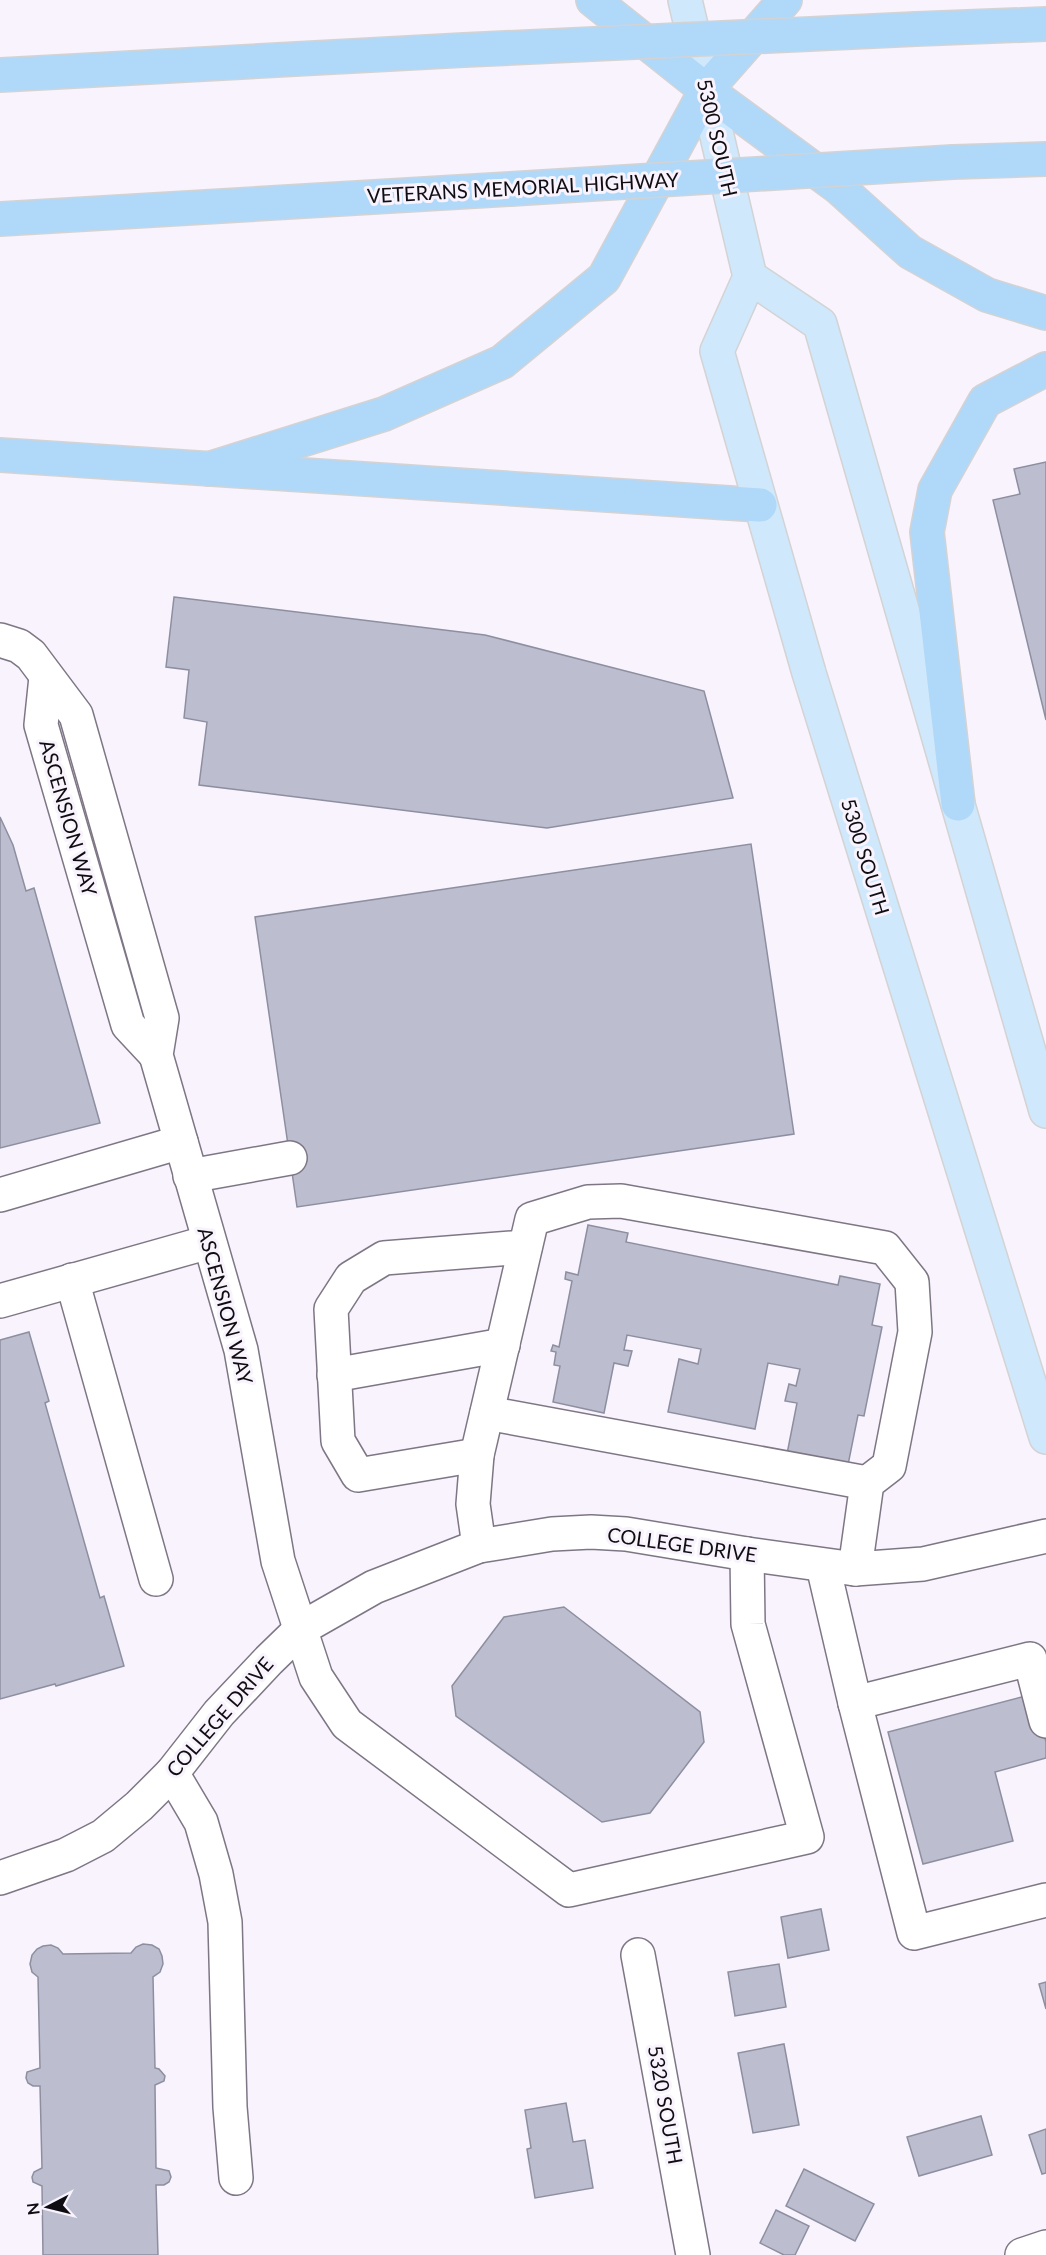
<svg xmlns="http://www.w3.org/2000/svg" width="1046" height="2255" viewBox="0 0 1046 2255" font-family="Lato,sans-serif">
<rect width="100%" height="100%" fill="#f8f3fd"/>
<g fill="#bcbecf" stroke="#8d8fa0" stroke-width="1.5">
<path d="M1046,462v258l-53,-220 27,-6 -6,-25z"/>
<path d="M174,597l311,38 219,56 29,107 -186,30 -348,-43 8,-63 -23,-4 5,-48 -23,-3z"/>
<path d="M0,817l13,28 13,46 8,-3 66,235 -100,25z"/>
<path d="M751,844l43,290 -497,73 -42,-290z"/>
<path d="M588,1225l40,8 -2,9 212,43 2,-9 40,8 -8,41 10,2 -18,89 -6,-1 -10,50 -61,-11 10,-51 -12,-2 4,-17 7,2 4,-17 -32,-6 -13,66 -87,-17 11,-53 19,5 3,-15 -74,-14 -3,15 8,1 -4,15 -14,-3 -10,50 -51,-11 7,-36 -6,-1 2,-13 -5,-1 2,-6 6,2 13,-66 -7,-2 1,-7 12,3z"/>
<path d="M29,1332l20,69 -4,2 55,195 4,-2 20,70 -68,20 -1,-2 -55,15v-359z"/>
<path d="M564,1607l136,105 4,30 -54,71 -48,9 -146,-106 -4,-30 52,-69z"/>
<path d="M1033,1694l13,48v16l-51,14 18,69 -90,23 -35,-132z"/>
<path d="M821,1909l8,41 -41,8 -7,-41z"/>
<path d="M143,1944l9,1 7,4 3,7 1,8 -3,8 -7,5 2,91 4,1 6,7 -1,5 -9,4 1,83 13,3 2,6 -2,5 -5,3h-8l2,70h-115l-1,-69 -9,-4 -1,-5 2,-5 8,-4 -2,-82h-7l-5,-3 -2,-5 1,-6 13,-4 -2,-91 -6,-5 -2,-8 2,-9 5,-6 6,-3 8,-1 7,3 5,6 68,-1 5,-6z"/>
<path d="M779,1964l7,43 -51,9 -7,-44z"/>
<path d="M1046,1982v27l-7,-25z"/>
<path d="M784,2044l15,81 -46,8 -15,-80z"/>
<path d="M566,2103l7,39 12,-2 8,48 -58,10 -8,-49 4,-1 -6,-38z"/>
<path d="M981,2116l11,39 -73,21 -12,-39z"/>
<path d="M1046,2129v44l-4,1 -13,-39z"/>
<path d="M804,2169l70,35 -19,37 -69,-35z"/>
<path d="M776,2210l33,16 -14,29h-11l-24,-12z"/>
</g>
<g fill="none" stroke-linecap="round" stroke-linejoin="round">
<defs>
<g id="minor">
<path d="M0,640l19,6 12,9 45,60 86,303 -6,37 85,295 37,211 38,116 31,47 222,166 238,-53 -59,-213 -1,-70"/>
<path d="M46,677l-5,48 87,300 28,30"/>
<path d="M190,1176l100,-18"/>
<path d="M0,1195l181,-53"/>
<path d="M72,1280l84,299"/>
<path d="M0,1301l209,-59"/>
<path d="M334,1375l169,-30"/>
<path d="M487,1413l380,70"/>
<path d="M477,1455l-119,20 -20,-34 -7,-132 20,-31 33,-20 141,-11"/>
<path d="M479,1546l-6,-42 4,-49 55,-236 56,-17 33,-1 264,47 27,34 3,50 -26,134 -22,17 -12,86"/>
<path d="M823,1566l32,137 59,230 132,-33"/>
<path d="M855,1703l175,-44 16,62"/>
<path d="M172,1773l29,49 15,52 9,48 5,185 6,71"/>
<path d="M0,1878l66,-23 37,-19 36,-30 33,-33 47,-60 50,-53 33,-32 72,-41 105,-41 73,-12 39,-2 35,2 121,20 108,15 68,-5 123,-28"/>
<path d="M638,1955l55,300"/>
<path d="M1022,2255l24,-8"/>
</g>
<g id="major">
<path d="M685,0l65,277 -33,74 92,322 237,764"/>
<path d="M750,277l70,47 226,787"/>
</g>
<g id="highway">
<path d="M593,0l113,90 132,97 72,65 77,43 59,18"/>
<path d="M916,29l130,-5"/>
<path d="M0,75l464,-25"/>
<path d="M953,162l93,-3"/>
<path d="M0,219l510,-30"/>
<path d="M0,455l760,50"/>
<path d="M209,469l175,-55 118,-52 102,-84 102,-188 79,-90"/>
<path d="M958,804l-31,-272 8,-42 50,-89 61,-32"/>
</g>
</defs>
<use href="#minor" stroke="#7e7685" stroke-width="36"/>
<use href="#major" stroke="#d4d3d4" stroke-width="36"/>
<use href="#highway" stroke="#d4d3d4" stroke-width="36"/>
<use href="#minor" stroke="#fff" stroke-width="33"/>
<use href="#major" stroke="#cfe8fb" stroke-width="33"/>
<use href="#highway" stroke="#afd8f9" stroke-width="33"/>
<defs>
<g id="highway-bridge">
<path d="M464,50l452,-21"/>
<path d="M510,189l443,-27"/>
</g>
</defs>
<use href="#highway-bridge" stroke="#d4d3d4" stroke-width="36" stroke-linecap="butt"/>
<use href="#highway-bridge" stroke="#afd8f9" stroke-width="33"/>
</g>
<g text-anchor="middle" stroke-width="6" stroke-linejoin="round" paint-order="stroke">
<g font-size="20" fill="#100d12" stroke="#f8f3fd">
<text transform="translate(717 138) rotate(77)" y="7">5300 SOUTH</text>
<text transform="translate(523 188) rotate(-3)" y="7">VETERANS MEMORIAL HIGHWAY</text>
<text transform="translate(68 818) rotate(74)" y="7">ASCENSION WAY</text>
<text transform="translate(865 857) rotate(73)" y="7">5300 SOUTH</text>
<text transform="translate(225 1306) rotate(75)" y="7">ASCENSION WAY</text>
<text transform="translate(682 1545) rotate(8)" y="7">COLLEGE DRIVE</text>
<text transform="translate(220 1717) rotate(-49)" y="7">COLLEGE DRIVE</text>
<text transform="translate(665 2105) rotate(80)" y="7">5320 SOUTH</text>
</g>
</g>
<g transform="translate(48 2207) rotate(263)" stroke="#f8f3fd" stroke-width="4.5" paint-order="stroke">
<path d="M0-4.5L10 22L0 15L-10 22Z" fill="#100d12"/>
<text y="-9" font-size="16" font-weight="bold" text-anchor="middle" fill="#100d12">N</text>
</g>
</svg>
